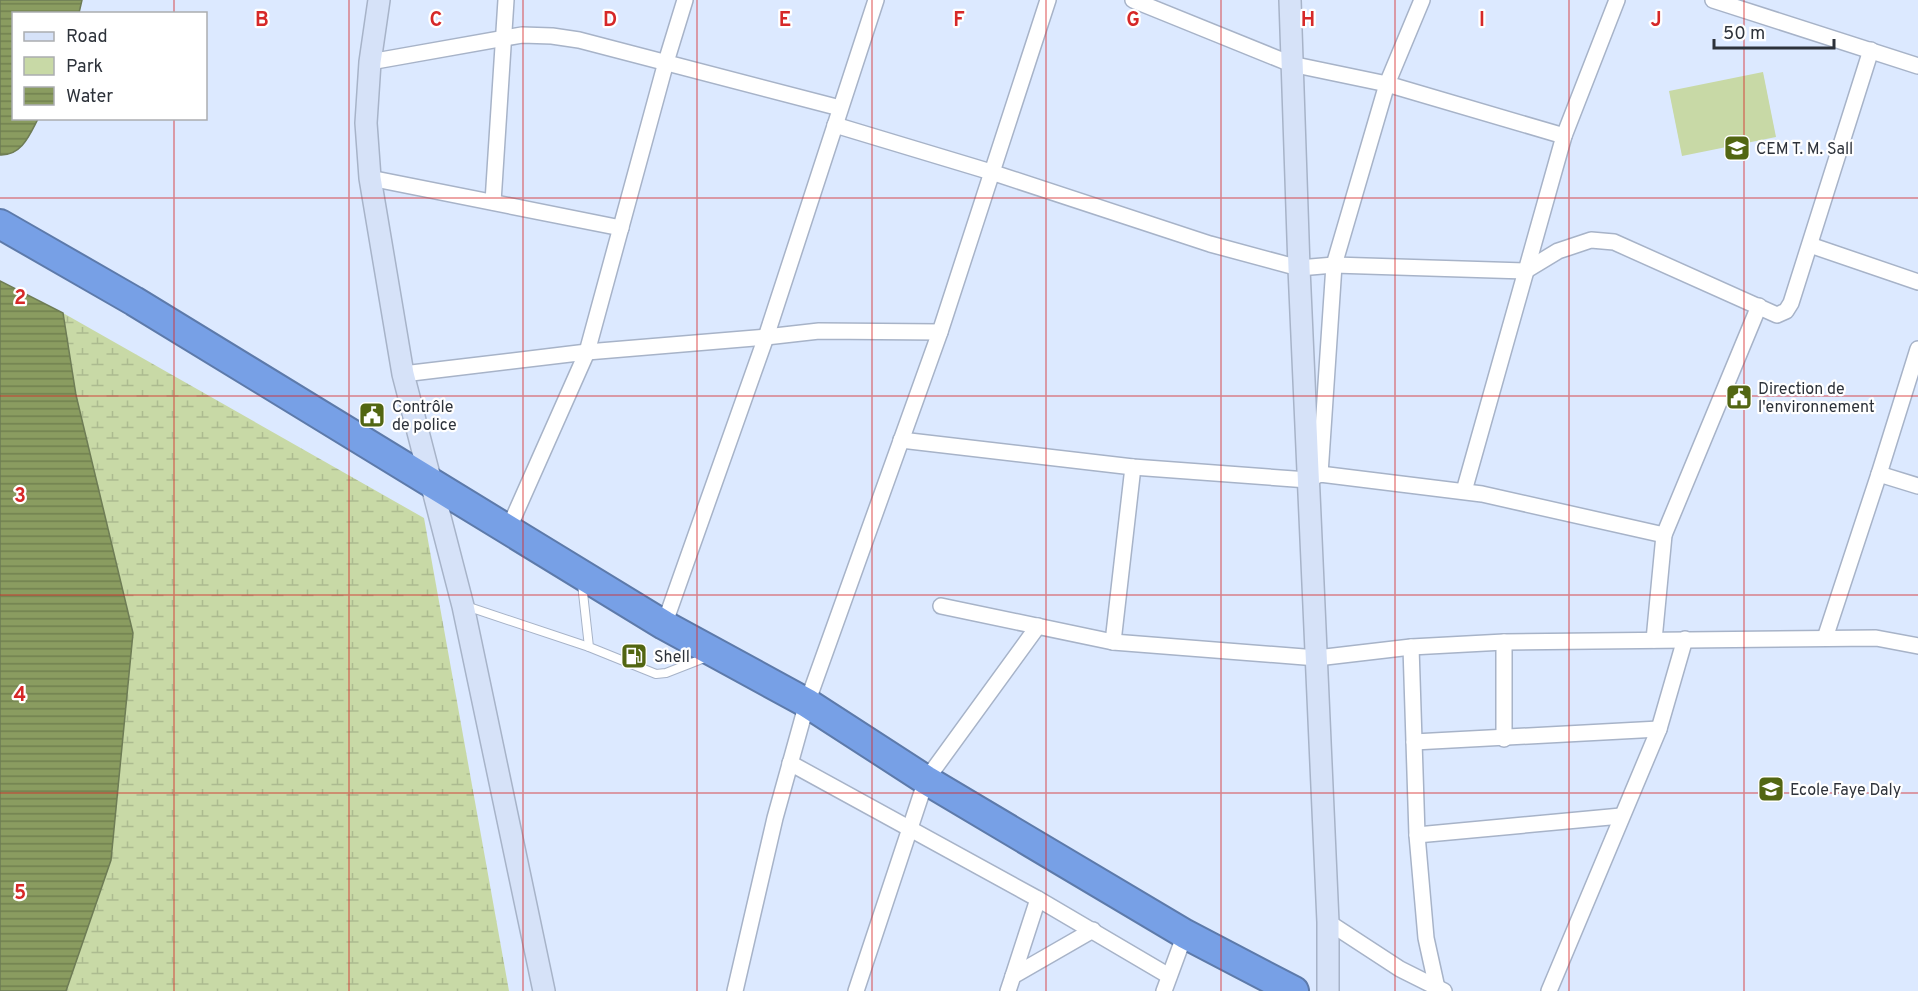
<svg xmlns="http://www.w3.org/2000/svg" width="1918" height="991" viewBox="0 0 1918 991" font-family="Overpass,sans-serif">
<defs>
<pattern id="wetland-marsh" width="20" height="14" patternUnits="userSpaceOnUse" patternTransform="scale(1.5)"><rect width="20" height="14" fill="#c8d9a6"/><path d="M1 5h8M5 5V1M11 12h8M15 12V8" fill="none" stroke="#acbb90"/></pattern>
<pattern id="water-rules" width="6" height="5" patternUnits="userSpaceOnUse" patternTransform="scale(1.5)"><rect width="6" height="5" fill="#8a9c60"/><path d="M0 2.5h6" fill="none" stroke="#718050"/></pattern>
</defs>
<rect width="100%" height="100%" fill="#dce9ff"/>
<path fill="url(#wetland-marsh)" d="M63,313l361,205 85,473h-443l45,-131 -35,-465z"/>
<path fill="#c8d9a6" d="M1763,72l13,65 -94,19 -13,-65z"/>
<g fill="url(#water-rules)" stroke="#6e7c55" stroke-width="1.5">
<path d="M0,0h82l-3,13 -65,1v104l24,1c-8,15 -16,37 -38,36z"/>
<path d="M0,281l63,32 13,82 57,238 -22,227 -45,131h-66z"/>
</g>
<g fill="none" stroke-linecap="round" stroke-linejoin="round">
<defs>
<g id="lane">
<path d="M582,584l7,63 67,27 10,-1 41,-16"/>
<path d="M466,606l123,41"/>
</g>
<g id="street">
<path d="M1133,0l158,64 96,20 177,52"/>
<path d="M1713,0l205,66"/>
<path d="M370,62l152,-27 30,1 27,4 261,68"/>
<path d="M835,125l156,47 219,72 89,24 35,-3 191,6 33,-20 33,-11 23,2 163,73 9,-4 5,-8 80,-253"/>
<path d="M370,178l251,50"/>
<path d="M493,202l13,-202"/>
<path d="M1810,245l108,37"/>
<path d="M403,374l184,-22 179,-15 53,-6 121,1"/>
<path d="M901,440l232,27 175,13 12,-6 162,20 182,41"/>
<path d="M1320,474l14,-209 53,-181 35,-84"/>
<path d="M1879,474l39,12"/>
<path d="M1464,491l100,-355 53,-136"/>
<path d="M508,530l79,-178 79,-290 19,-62"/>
<path d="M941,606l172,36 204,16 94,-11 93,-5 372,-4 42,8"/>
<path d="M664,625l102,-288 110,-337"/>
<path d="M1825,638l54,-164 39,-125"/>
<path d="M1654,640l10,-105 95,-229"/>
<path d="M1113,642l20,-175"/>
<path d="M1411,647l6,188 9,103 11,50"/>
<path d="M1504,739v-97"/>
<path d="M1414,742l245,-13"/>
<path d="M790,763l248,136 131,77"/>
<path d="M1417,835l204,-19"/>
<path d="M1328,922l72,47 44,22"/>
<path d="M1013,976l25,-77"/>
<path d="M735,991l40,-173 32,-115 133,-371 108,-332"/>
<path d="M856,991l70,-211 112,-154"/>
<path d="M1008,991l5,-15 80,-46"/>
<path d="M1164,991l21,-57"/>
<path d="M1549,991l110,-262 26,-90"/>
</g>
<g id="secondary">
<path d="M379,0l-9,62 -4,61 4,55 33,196 60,232 81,385"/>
<path d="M1290,0l9,268 29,654v69"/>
</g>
<path id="highway" d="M0,224l134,77 530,324 143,78 119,77 259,154 109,57"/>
</defs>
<use href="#lane" stroke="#a7b3c8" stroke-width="10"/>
<use href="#street" stroke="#a7b3c8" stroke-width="18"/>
<use href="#secondary" stroke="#a7b3c8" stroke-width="24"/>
<use href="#highway" stroke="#5d7aaa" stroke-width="32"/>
<use href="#lane" stroke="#fff" stroke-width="8"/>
<use href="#street" stroke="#fff" stroke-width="15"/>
<use href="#secondary" stroke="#d6e2f8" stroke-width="21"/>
<use href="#highway" stroke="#77a0e6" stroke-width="28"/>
</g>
<path fill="none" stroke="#d62828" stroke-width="1.5" stroke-opacity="0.55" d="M174,0v14M349,0v991M523,0v991M697,0v991M872,0v991M1046,0v991M1221,0v991M1395,0v991M1569,0v991M1744,0v991M174,118v873M0,198h1918M0,396h1918M0,595h1918M0,793h1918"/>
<defs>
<symbol id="school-square" viewBox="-11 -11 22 22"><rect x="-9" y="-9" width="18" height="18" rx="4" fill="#526612" stroke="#fff"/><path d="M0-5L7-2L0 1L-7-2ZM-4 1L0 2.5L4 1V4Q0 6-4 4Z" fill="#fff"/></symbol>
<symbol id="civic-square" viewBox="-11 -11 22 22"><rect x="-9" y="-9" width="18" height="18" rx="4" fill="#526612" stroke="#fff"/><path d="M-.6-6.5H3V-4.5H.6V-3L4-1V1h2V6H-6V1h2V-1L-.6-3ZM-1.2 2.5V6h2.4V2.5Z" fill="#fff"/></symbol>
<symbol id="fuel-square" viewBox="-11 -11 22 22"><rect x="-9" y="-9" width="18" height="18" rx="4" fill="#526612" stroke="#fff"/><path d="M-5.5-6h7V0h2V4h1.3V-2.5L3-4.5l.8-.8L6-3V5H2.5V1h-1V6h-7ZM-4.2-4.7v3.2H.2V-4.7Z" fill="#fff"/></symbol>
</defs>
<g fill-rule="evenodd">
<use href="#school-square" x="1722" y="133" width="30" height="30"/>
<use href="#civic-square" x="1724" y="382" width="30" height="30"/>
<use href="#civic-square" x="357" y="400" width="30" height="30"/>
<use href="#fuel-square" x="619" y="641" width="30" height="30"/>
<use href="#school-square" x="1756" y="774" width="30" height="30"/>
</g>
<g text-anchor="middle" stroke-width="4.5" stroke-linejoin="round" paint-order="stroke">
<g font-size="16" fill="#2d323a" stroke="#fff" text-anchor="start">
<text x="1756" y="154">CEM T. M. Sall</text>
<text x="1758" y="394">Direction de<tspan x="1758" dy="18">l'environnement</tspan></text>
<text x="392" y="412">Contrôle<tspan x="392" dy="18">de police</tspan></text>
<text x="654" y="662">Shell</text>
<text x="1790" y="795">Ecole Faye Daly</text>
</g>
</g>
<g font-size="20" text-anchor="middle" font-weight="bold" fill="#d62828" stroke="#fff" stroke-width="4.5" stroke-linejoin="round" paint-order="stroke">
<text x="262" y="26">B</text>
<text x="436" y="26">C</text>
<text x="610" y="26">D</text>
<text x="785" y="26">E</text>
<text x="959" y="26">F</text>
<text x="1133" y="26">G</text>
<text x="1308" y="26">H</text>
<text x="1482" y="26">I</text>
<text x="1656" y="26">J</text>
<text x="20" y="304">2</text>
<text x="20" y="502">3</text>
<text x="20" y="701">4</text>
<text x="20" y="899">5</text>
</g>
<rect x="12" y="12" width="195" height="108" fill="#ffffff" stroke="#abadb0" stroke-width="1.5"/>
<rect x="24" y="32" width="30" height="9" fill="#d6e2f8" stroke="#abadb0" stroke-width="1.5"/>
<text x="66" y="42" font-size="18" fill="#2d323a">Road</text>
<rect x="24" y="57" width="30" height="18" fill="#c8d9a6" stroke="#abadb0" stroke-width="1.5"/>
<text x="66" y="72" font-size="18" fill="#2d323a">Park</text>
<rect x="24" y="87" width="30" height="18" fill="url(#water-rules)" stroke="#abadb0" stroke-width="1.5"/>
<text x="66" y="102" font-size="18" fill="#2d323a">Water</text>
<path d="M1714 39v9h120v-9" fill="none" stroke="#2d323a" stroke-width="3"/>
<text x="1723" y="39" font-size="18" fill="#2d323a" stroke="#ffffff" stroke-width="4.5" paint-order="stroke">50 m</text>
</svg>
